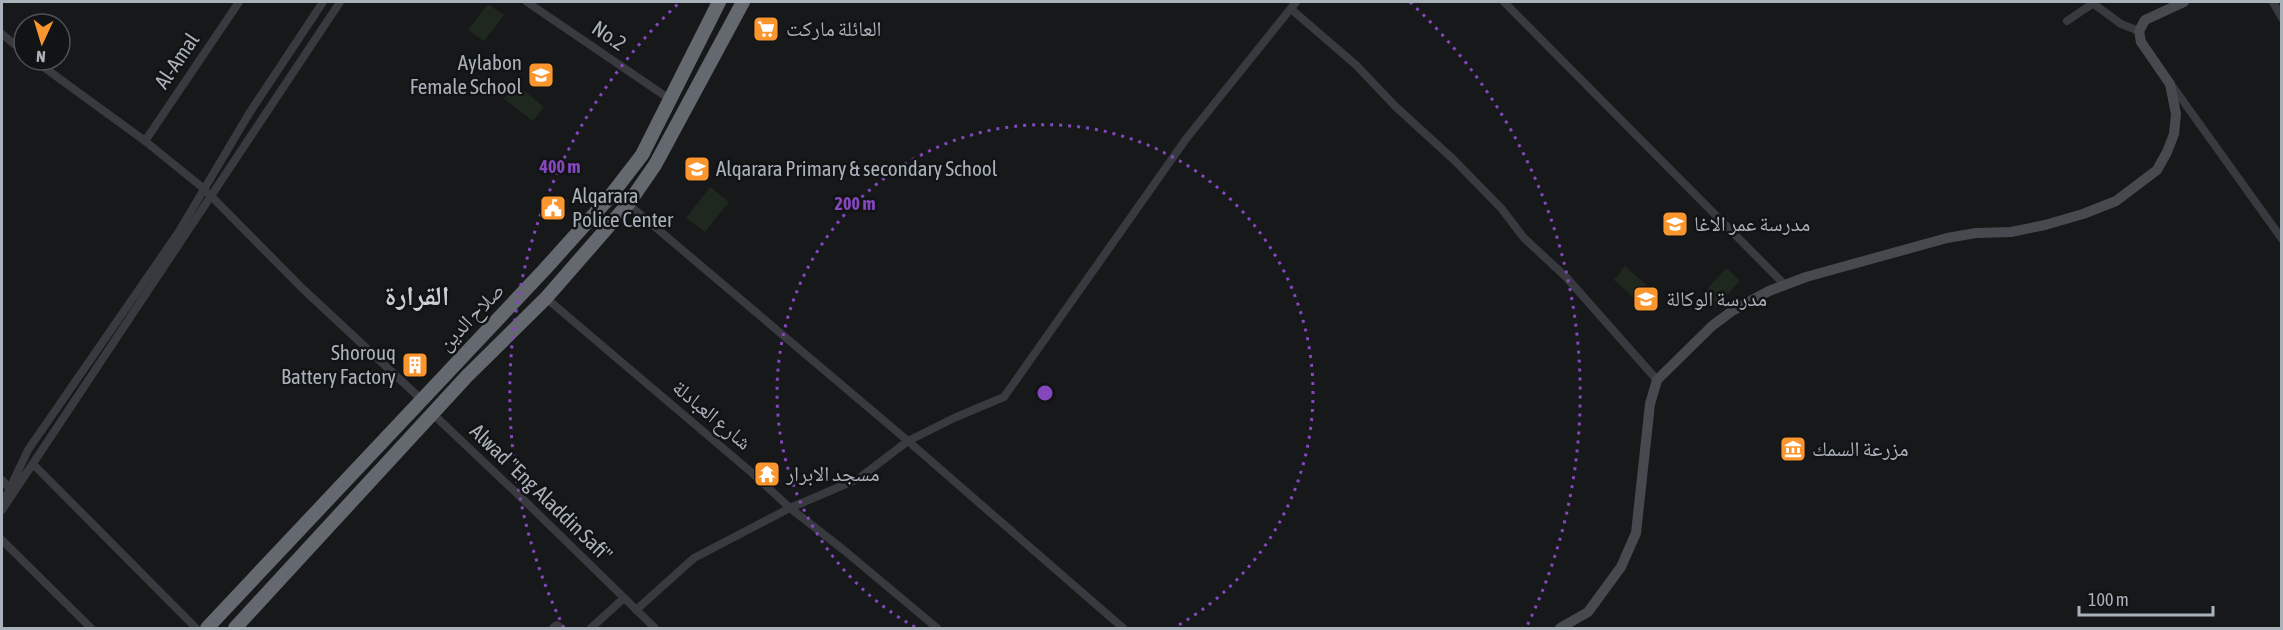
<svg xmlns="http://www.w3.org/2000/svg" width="2283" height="630" viewBox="0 0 2283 630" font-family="'Asap Condensed','Noto Naskh Arabic',sans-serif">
<rect width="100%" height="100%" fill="#17181a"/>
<g fill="#1f281f">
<path d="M488,4l16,11 -20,26 -16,-11z"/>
<path d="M516,84l28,23 -11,14 -29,-22z"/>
<path d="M710,187l19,15 -24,30 -19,-14z"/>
<path d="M1625,266l22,19 -12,14 -21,-19z"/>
<path d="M1726,268l14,13 -25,26 -13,-12z"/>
</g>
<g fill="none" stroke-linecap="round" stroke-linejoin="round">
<g stroke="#383a3f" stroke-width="8">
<path d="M527,2l144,98"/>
<path d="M1504,2l280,282"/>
<path d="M2091,2l30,22 18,7"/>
<path d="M2273,2l9,16"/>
<path d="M1291,9l65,56 40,42 57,52 48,49 23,30 42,39 91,103"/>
<path d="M2067,21l28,-19"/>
<path d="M2,34l22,18"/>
<path d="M34,60l111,81 58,47 99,100 120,112"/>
<path d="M2173,87l109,152"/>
<path d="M145,141l94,-139"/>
<path d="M628,204l280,237 215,187"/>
<path d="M546,298l205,174 39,36 55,43 92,77"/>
<path d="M433,414l95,90 127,124"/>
<path d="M33,464l163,164"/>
<path d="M2,480l7,8"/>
<path d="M3,503l25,-53 150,-217 72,-121 73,-110"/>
<path d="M2,510l338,-508"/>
<path d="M2,540l89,88"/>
<path d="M636,610l58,-52 96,-50 68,-29 50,-38 46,-23 50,-21 182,-258 110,-137"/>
<path d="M553,628l4,-3 4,3"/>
<path d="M591,628l33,-30"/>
</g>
<path stroke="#464a4f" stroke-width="10" d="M1560,628l28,-16 33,-45 15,-34 14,-129 7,-24 55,-54 20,-15 37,-20 37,-14 141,-39 29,-5 35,-1 34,-7 38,-11 33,-13 41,-31 10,-18 7,-18 2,-20 -6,-30 -29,-42 -2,-11 6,-11 39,-18"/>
<g stroke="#646970" stroke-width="14">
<path d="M207,628l338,-359 63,-70 34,-44 77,-153"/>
<path d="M235,628l232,-252 79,-78 82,-94 27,-39 88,-163"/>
</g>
</g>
<g fill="none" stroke="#8447be" stroke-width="3" stroke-dasharray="3 6">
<path d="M915 627A268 268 0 1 1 1175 627"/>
<path d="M564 628A535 535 0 0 1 680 2M1410 2A535 535 0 0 1 1526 628"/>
</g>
<defs>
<symbol id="supermarket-square" viewBox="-11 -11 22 22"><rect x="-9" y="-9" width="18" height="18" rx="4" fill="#fb952d" stroke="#121315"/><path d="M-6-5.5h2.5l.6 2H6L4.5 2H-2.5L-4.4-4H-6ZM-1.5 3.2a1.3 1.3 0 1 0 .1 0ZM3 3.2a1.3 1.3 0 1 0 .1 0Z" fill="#fff"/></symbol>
<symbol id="school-square" viewBox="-11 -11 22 22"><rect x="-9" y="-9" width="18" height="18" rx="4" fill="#fb952d" stroke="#121315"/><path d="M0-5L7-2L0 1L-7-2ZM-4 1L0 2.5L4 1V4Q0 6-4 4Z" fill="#fff"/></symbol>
<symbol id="civic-square" viewBox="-11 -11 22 22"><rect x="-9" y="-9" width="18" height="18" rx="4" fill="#fb952d" stroke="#121315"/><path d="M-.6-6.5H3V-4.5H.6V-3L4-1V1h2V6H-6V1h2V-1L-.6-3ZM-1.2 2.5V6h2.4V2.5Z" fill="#fff"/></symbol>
<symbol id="building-square" viewBox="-11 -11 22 22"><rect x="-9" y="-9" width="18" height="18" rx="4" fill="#fb952d" stroke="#121315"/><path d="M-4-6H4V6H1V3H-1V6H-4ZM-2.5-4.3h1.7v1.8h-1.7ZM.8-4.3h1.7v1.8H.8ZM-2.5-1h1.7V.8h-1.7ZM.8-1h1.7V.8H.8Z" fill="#fff"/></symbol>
<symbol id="museum-square" viewBox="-11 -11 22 22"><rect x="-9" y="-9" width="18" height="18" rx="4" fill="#fb952d" stroke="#121315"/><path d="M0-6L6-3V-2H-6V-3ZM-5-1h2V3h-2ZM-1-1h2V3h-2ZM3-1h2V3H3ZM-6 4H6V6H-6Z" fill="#fff"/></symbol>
<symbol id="temple-square" viewBox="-11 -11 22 22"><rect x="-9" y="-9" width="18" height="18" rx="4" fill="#fb952d" stroke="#121315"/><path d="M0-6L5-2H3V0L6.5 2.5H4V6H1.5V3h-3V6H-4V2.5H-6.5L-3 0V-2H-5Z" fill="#fff"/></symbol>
</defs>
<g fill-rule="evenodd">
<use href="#supermarket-square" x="751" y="14" width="30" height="30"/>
<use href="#school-square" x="526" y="60" width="30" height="30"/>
<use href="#school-square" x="682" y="154" width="30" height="30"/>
<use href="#civic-square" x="538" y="193" width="30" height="30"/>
<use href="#school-square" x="1660" y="209" width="30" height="30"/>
<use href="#school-square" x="1631" y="284" width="30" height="30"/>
<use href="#building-square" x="400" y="350" width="30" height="30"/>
<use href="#museum-square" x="1778" y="434" width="30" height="30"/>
<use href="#temple-square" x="752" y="459" width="30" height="30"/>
</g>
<g text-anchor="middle" stroke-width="5" stroke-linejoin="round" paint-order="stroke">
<g font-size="21" fill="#a9b1ba" stroke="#121315" text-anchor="start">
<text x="786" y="36">العائلة ماركت</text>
<text x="522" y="70" text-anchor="end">Aylabon<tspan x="522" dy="24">Female School</tspan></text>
<text x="716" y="176">Alqarara Primary &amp; secondary School</text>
<text x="572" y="203">Alqarara<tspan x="572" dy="24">Police Center</tspan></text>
<text x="1694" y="231">مدرسة عمر الاغا</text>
<text x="1666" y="306">مدرسة الوكالة</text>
<text x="396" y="360" text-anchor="end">Shorouq<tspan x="396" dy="24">Battery Factory</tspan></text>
<text x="1812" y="456">مزرعة السمك</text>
<text x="786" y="481">مسجد الابرار</text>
</g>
<g font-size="21" fill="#a9b1ba" stroke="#121315">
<text transform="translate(609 36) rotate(34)" y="7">No.2</text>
<text transform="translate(177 61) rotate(-56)" y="7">Al-Amal</text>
<text transform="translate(471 317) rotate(-46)" y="7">صلاح الدين</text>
<text transform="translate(712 415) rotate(40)" y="7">شارع العبادلة</text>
<text transform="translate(541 493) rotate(44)" y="7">Alwad "Eng Aladdin Safi"</text>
</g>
<g font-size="27" font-weight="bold" fill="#cacfd6" stroke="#121315">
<text x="417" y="305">القرارة</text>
</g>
</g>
<circle cx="1045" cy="393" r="9" fill="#8447be" stroke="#121315" stroke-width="3"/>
<g font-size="18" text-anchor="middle" font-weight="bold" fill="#8447be" stroke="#121315" stroke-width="5" stroke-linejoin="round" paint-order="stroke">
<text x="560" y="173">400 m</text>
<text x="855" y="210">200 m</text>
</g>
<rect width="2283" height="630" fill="none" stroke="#a9b1ba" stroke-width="6"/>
<g transform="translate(42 42) rotate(184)"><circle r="28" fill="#121315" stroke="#4e5257" stroke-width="1.5"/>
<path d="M0-4.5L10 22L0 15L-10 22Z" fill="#fb952d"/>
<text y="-9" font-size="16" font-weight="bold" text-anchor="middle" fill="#a9b1ba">N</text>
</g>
<path d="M2079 606v9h134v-9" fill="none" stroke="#a9b1ba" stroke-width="3"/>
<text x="2088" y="606" font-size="18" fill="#a9b1ba" stroke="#121315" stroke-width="4.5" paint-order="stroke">100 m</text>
</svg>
